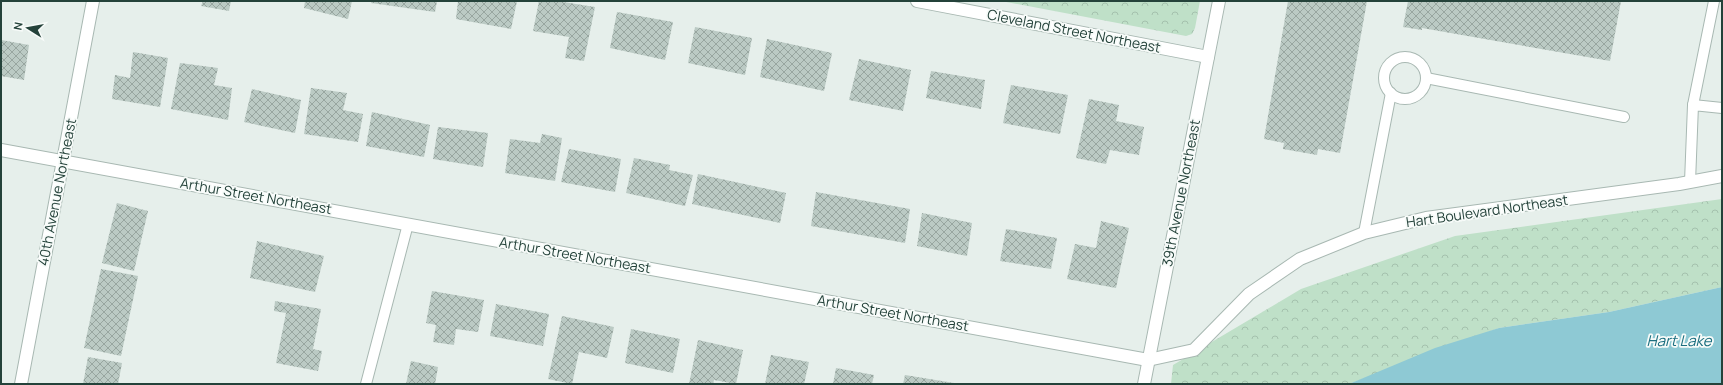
<svg xmlns="http://www.w3.org/2000/svg" width="1723" height="385" viewBox="0 0 1723 385" font-family="Manrope,sans-serif">
<defs>
<pattern id="forest-crowns" width="20" height="18" patternUnits="userSpaceOnUse"><rect width="20" height="18" fill="#bfe0c8"/><path d="M2 6a3 3 0 1 1 6 0M12 15a3 3 0 1 1 6 0" fill="none" stroke="#a4c1ad"/></pattern>
<pattern id="building-cross-hatch" width="8" height="8" patternUnits="userSpaceOnUse"><rect width="8" height="8" fill="#bbcac4"/><path d="M0 0l8 8M0 8l8-8" fill="none" stroke="#98a6a0"/></pattern>
</defs>
<rect width="100%" height="100%" fill="#e6efeb"/>
<g fill="url(#forest-crowns)">
<path d="M1001,1h199l-5,27 -3,6 -6,2z"/>
<path d="M1722,199v88l-113,25 -110,16 -150,56h-178l2,-19 128,-76 154,-53z"/>
</g>
<path fill="#8ec9d4" d="M1722,287v97h-373l86,-36 64,-20 110,-16z"/>
<g fill="url(#building-cross-hatch)">
<path d="M203,1h28l-2,10 -28,-5z"/>
<path d="M305,1h47l-4,18 -44,-11z"/>
<path d="M372,1h65l-2,11 -64,-9z"/>
<path d="M458,1h59l-6,28 -55,-10z"/>
<path d="M539,1h18l38,6 -11,54 -19,-3 4,-21 -36,-6z"/>
<path d="M1288,1h79l-27,152 -22,-4 -1,6 -34,-6 1,-6 -20,-4z"/>
<path d="M1408,1h213l-11,60 -188,-33v2l-19,-3z"/>
<path d="M617,12l56,10 -8,38 -55,-12z"/>
<path d="M695,27l57,11 -7,37 -57,-12z"/>
<path d="M767,39l65,14 -8,38 -64,-14z"/>
<path d="M1,40l28,5 -5,35 -23,-4z"/>
<path d="M133,52l35,6 -8,49 -48,-8 3,-24 15,3z"/>
<path d="M859,59l52,11 -8,41 -54,-11z"/>
<path d="M180,63l38,5 -4,17 18,3 -4,32 -57,-11z"/>
<path d="M931,71l54,9 -4,29 -55,-11z"/>
<path d="M1011,85l57,10 -8,39 -57,-11z"/>
<path d="M311,88l36,5 -4,17 20,4 -5,28 -54,-8z"/>
<path d="M252,89l49,11 -6,33 -51,-11z"/>
<path d="M1089,99l30,6 -3,16 28,6 -5,28 -29,-5 -4,14 -30,-6z"/>
<path d="M372,112l58,13 -6,32 -58,-11z"/>
<path d="M438,127l50,6 -5,34 -50,-8z"/>
<path d="M542,134l20,4 -7,43 -50,-8 5,-34 30,4z"/>
<path d="M569,149l52,10 -6,33 -54,-10z"/>
<path d="M634,158l36,7 -1,5 24,5 -8,31 -59,-13z"/>
<path d="M698,174l88,19 -6,30 -88,-19z"/>
<path d="M816,192l94,17 -5,34 -94,-17z"/>
<path d="M117,203l31,8 -14,60 -32,-8z"/>
<path d="M922,213l50,10 -5,33 -50,-10z"/>
<path d="M1101,221l28,7 -13,60 -49,-9 8,-35 21,4z"/>
<path d="M1006,229l51,9 -6,31 -51,-8z"/>
<path d="M257,241l67,15 -9,36 -65,-14z"/>
<path d="M101,269l37,7 -17,80 -37,-8z"/>
<path d="M432,291l52,9 -6,32 -22,-3 -2,16 -21,-3 3,-17 -10,-2z"/>
<path d="M275,301l46,8 -8,40 9,2 -4,20 -42,-8 10,-50 -12,-2z"/>
<path d="M496,304l53,10 -6,32 -53,-10z"/>
<path d="M562,316l52,11 -7,31 -28,-6 -7,32 -24,-5z"/>
<path d="M631,329l49,10 -7,34 -48,-10z"/>
<path d="M698,340l45,10 -7,34 -22,-4 -1,4h-24z"/>
<path d="M771,355l38,7 -5,22h-39z"/>
<path d="M88,357l34,6 -4,21h-35z"/>
<path d="M411,361l27,6 -3,17h-29z"/>
<path d="M836,368l38,7 -2,9h-39z"/>
<path d="M905,375l49,8v1h-51z"/>
</g>
<g fill="none" stroke-linecap="round" stroke-linejoin="round">
<defs>
<g id="service">
<circle cx="1405" cy="78" r="21"/>
<path d="M1426,78l198,39"/>
<path d="M1693,105l21,-104"/>
<path d="M1690,182l3,-77 29,3"/>
<path d="M1364,233l27,-140"/>
<path d="M366,384l42,-160"/>
</g>
<g id="minor">
<path d="M917,1l291,56"/>
<path d="M1,150l1147,210"/>
<path d="M1144,384l75,-383"/>
</g>
<g id="tertiary">
<path d="M1148,360l46,-10 55,-56 51,-35 64,-26 62,-15 253,-34 43,-8"/>
<path d="M21,384l72,-383"/>
</g>
</defs>
<use href="#service" stroke="#a8b8b2" stroke-width="12"/>
<use href="#minor" stroke="#a8b8b2" stroke-width="14"/>
<use href="#tertiary" stroke="#a8b8b2" stroke-width="14"/>
<use href="#service" stroke="#fff" stroke-width="10"/>
<use href="#minor" stroke="#fff" stroke-width="12"/>
<use href="#tertiary" stroke="#fff" stroke-width="12"/>
</g>
<g text-anchor="middle" stroke-width="3.5" stroke-linejoin="round" paint-order="stroke">
<g font-size="14" fill="#24423a" stroke="#f7fbf9">
<text transform="translate(1074 31) rotate(11)" y="5">Cleveland Street Northeast</text>
<text transform="translate(57 192) rotate(-79)" y="5">40th Avenue Northeast</text>
<text transform="translate(1181 193) rotate(-79)" y="5">39th Avenue Northeast</text>
<text transform="translate(256 196) rotate(10)" y="5">Arthur Street Northeast</text>
<text transform="translate(1487 211) rotate(-8)" y="5">Hart Boulevard Northeast</text>
<text transform="translate(575 255) rotate(10)" y="5">Arthur Street Northeast</text>
<text transform="translate(893 313) rotate(10)" y="5">Arthur Street Northeast</text>
</g>
<g font-size="15" font-style="italic" fill="#1c6f80" stroke="#f7fbf9">
<text x="1679" y="346">Hart Lake</text>
</g>
</g>
<rect width="1723" height="385" fill="none" stroke="#24423a" stroke-width="4"/>
<g transform="translate(28 28) rotate(281)" stroke="#f7fbf9" stroke-width="3" paint-order="stroke">
<path d="M0-3L7 15L0 10L-7 15Z" fill="#24423a"/>
<text y="-6" font-size="11" font-weight="bold" text-anchor="middle" fill="#24423a">N</text>
</g>
</svg>
